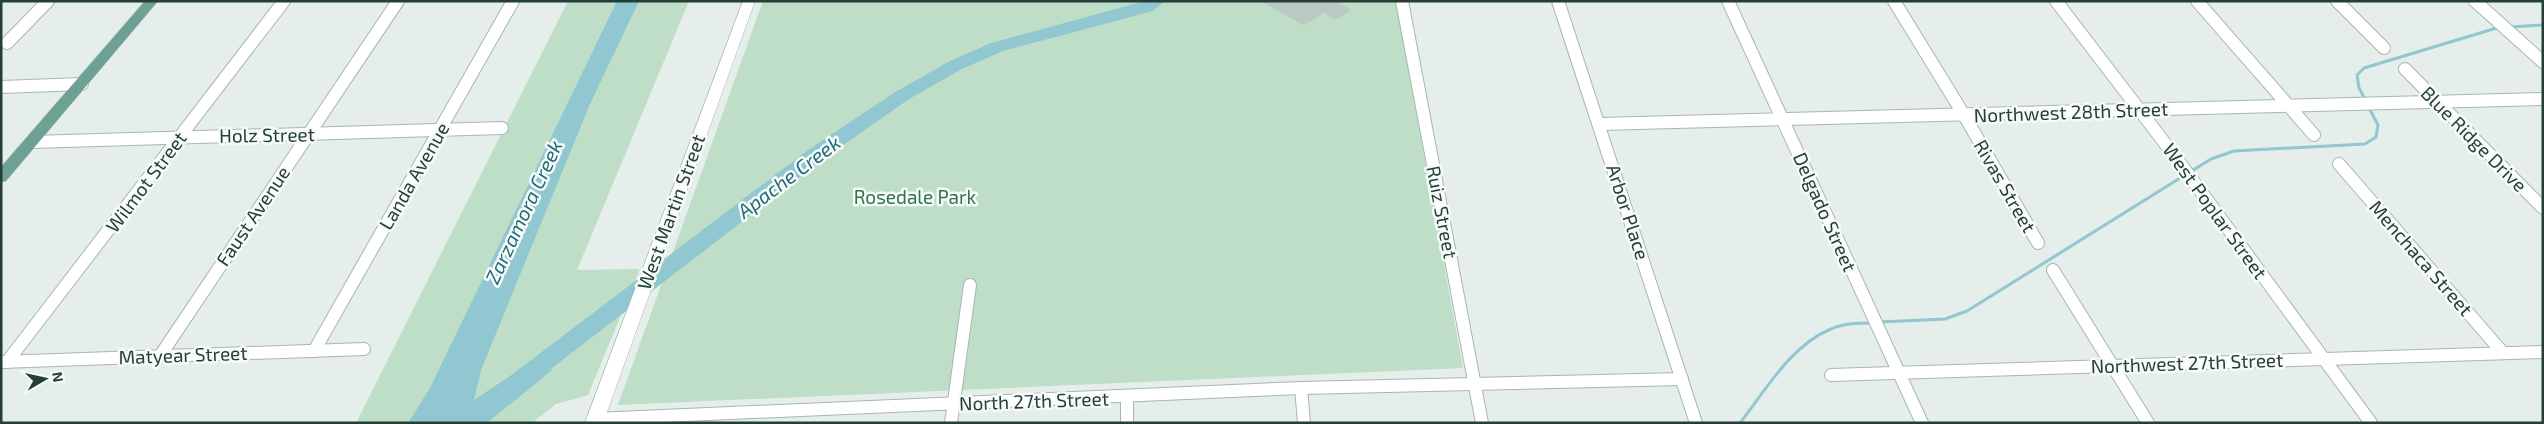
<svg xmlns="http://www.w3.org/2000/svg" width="2544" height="424" viewBox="0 0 2544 424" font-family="'Exo 2',sans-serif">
<rect width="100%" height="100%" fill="#e5eeea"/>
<g fill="#bfdec7">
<path d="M568,1h121l-112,269 63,-1 -52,126 -32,9 -24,19h-176z"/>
<path d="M763,1h633l67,367 -845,37z"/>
</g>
<path fill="#90c7d0" d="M617,1h22l-49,103 -109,266 -7,30 63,-42 15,12 -65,53h-79l22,-35z"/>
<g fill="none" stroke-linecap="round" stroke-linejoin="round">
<g stroke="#90c7d0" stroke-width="3">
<path d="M2511,27l32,-2"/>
<path d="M2366,101l-7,-13 -2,-13 7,-7 136,-41"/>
<path d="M2190,172l21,-13 23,-8 131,-7 11,-7 2,-12 -10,-19"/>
<path d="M1879,322l66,-3 22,-8 218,-136"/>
<path d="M1740,423c25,-32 51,-78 91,-94 13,-6 28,-6 42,-6"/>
</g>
<path fill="#90c7d0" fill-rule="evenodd" d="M1145,1h20l-12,10 -150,40 -41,18 -53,30 -87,61 -292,225 -8,3 -8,-3 -3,-6 3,-6 294,-223 89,-59 53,-30 41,-18z"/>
</g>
<path fill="#bbc9c3" stroke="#b8c7c1" d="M1262,1h73l15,9 -14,9 -13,-7 -19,13z"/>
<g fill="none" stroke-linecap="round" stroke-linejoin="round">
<defs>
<g id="minor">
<path d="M1402,1l80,422"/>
<path d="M1558,1l138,422"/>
<path d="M1728,1l194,422"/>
<path d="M1894,1l70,114 74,128"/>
<path d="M2056,1l121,158 194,264"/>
<path d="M2197,1l117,134"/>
<path d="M2337,1l47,47"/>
<path d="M2475,1l68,61"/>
<path d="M7,43l41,-42"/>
<path d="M2405,69l138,139"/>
<path d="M1,87l81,-3"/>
<path d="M1599,124l944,-25"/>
<path d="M32,142l470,-14"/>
<path d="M2339,164l164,189"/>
<path d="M2053,270l95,153"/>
<path d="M314,351l199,-350"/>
<path d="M160,356l238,-355"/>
<path d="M1,362l363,-13"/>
<path d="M7,362l277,-361"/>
<path d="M1831,375l712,-23"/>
<path d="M1301,388l3,35"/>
<path d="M1127,397v26"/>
<path d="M595,419l706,-31 381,-9"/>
<path d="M951,423l19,-138"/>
</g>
<path id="tertiary" d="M743,1h12l-152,422h-18z"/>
<path id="primary" d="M145,1h13l-152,180 -5,1v-15z"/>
</defs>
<use href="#minor" stroke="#a8b6b1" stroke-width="14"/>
<use href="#tertiary" stroke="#a8b6b1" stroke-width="1"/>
<use href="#primary" stroke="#c2c9c7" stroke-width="1"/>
<use href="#minor" stroke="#fff" stroke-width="12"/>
<use href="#tertiary" fill="#fff" fill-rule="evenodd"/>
<use href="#primary" fill="#6ca193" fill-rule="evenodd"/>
</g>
<g text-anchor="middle" stroke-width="5" stroke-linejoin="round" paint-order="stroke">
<g font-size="19" fill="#253f38" stroke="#f6faf8">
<text transform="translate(2071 112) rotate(-2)" y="7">Northwest 28th Street</text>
<text transform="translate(267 135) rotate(-1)" y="7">Holz Street</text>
<text transform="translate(2474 139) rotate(45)" y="7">Blue Ridge Drive</text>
<text transform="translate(414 176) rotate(-60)" y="7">Landa Avenue</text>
<text transform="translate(146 182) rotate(-53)" y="7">Wilmot Street</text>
<text transform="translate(2005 186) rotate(60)" y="7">Rivas Street</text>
<text transform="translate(2215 211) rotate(54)" y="7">West Poplar Street</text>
<text transform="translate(671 212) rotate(-70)" y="7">West Martin Street</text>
<text transform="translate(1442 212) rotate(79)" y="7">Ruiz Street</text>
<text transform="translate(1628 212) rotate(72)" y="7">Arbor Place</text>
<text transform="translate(1825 212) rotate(66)" y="7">Delgado Street</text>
<text transform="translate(253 216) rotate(-56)" y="7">Faust Avenue</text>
<text transform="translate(2421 258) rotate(49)" y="7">Menchaca Street</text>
<text transform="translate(183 355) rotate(-2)" y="7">Matyear Street</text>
<text transform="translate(2187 363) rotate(-2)" y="7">Northwest 27th Street</text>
<text transform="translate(1034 401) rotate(-2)" y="7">North 27th Street</text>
</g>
<g font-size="19" fill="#30754a" stroke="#f6faf8">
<text x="915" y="204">Rosedale Park</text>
</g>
<g font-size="20" font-style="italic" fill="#216c7a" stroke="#f6faf8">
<text transform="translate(789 177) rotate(-37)" y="7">Apache Creek</text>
<text transform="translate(524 212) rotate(-65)" y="7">Zarzamora Creek</text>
</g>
</g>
<rect width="2544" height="424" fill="none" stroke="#253f38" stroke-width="5"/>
<g transform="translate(45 379) rotate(81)" stroke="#f6faf8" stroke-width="4" paint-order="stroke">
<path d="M0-4L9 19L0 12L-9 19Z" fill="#253f38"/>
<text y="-8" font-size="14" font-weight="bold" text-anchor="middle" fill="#253f38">N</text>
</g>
</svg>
